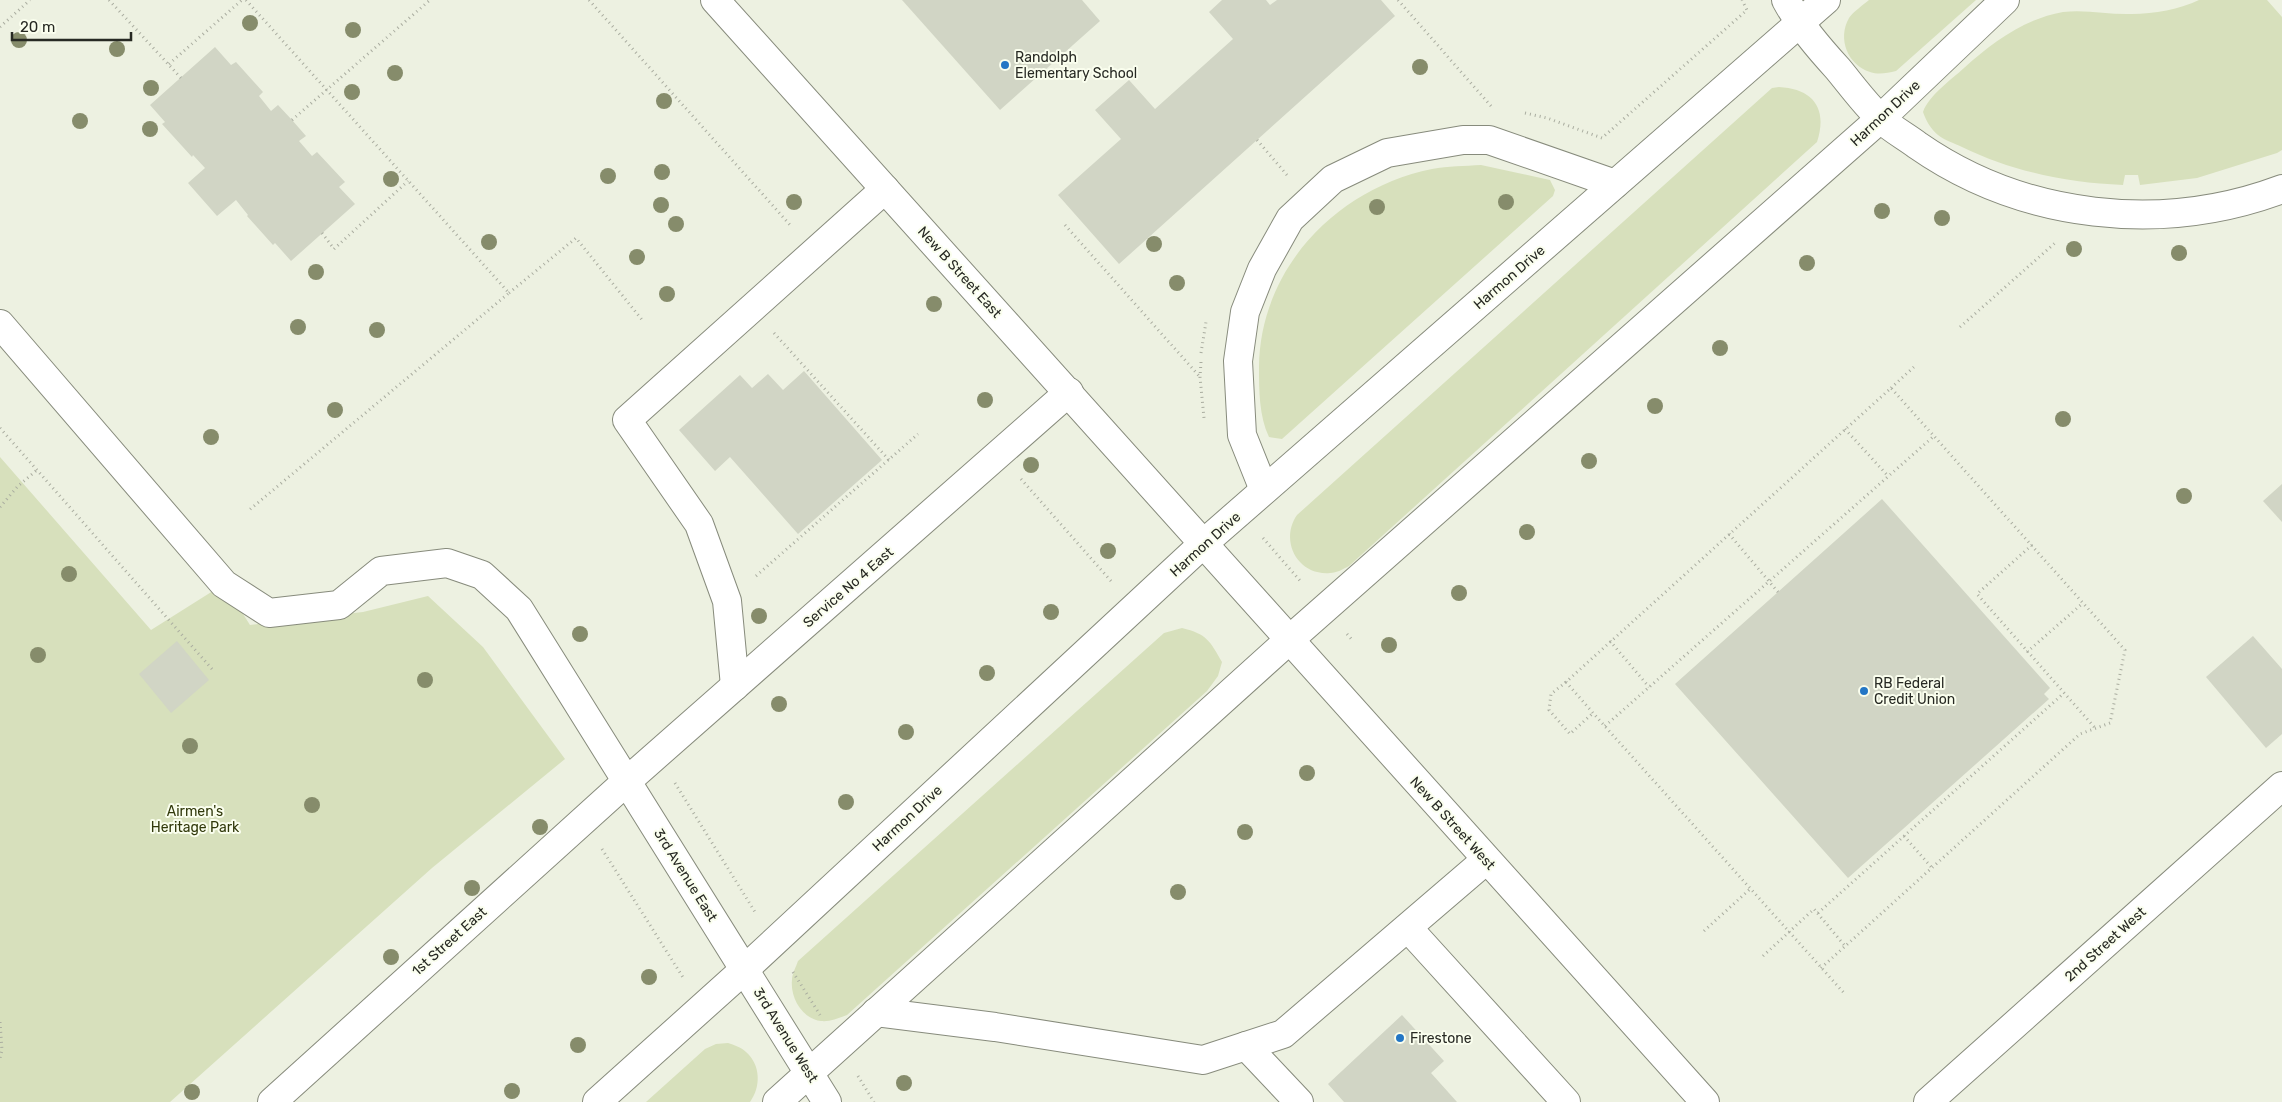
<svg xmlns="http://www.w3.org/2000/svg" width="2282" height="1102" viewBox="0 0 2282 1102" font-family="Rubik,sans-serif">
<rect width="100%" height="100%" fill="#edf1e1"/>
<g fill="#d7e0bc">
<path d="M1869,0h107l-80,71c-9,2 -17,4 -26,1 -22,-7 -33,-33 -21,-54 4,-6 14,-13 20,-18z"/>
<path d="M2199,0h68l15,17v133l-5,3 -80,25 -57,7 -2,-10h-13l-2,10c-56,-2 -112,-14 -161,-38 -8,-4 -18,-7 -24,-12 -7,-6 -12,-14 -15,-23 6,-17 28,-32 41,-44 29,-26 60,-49 99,-56 23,-3 47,3 69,2 22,0 48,-5 67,-14z"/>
<path d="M1779,87c34,2 49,21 38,55l-468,424c-6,3 -12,7 -19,7 -32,3 -51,-32 -33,-58l475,-427z"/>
<path d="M1481,165l69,15 5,10 -2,6 -271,243 -13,-2c-10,-21 -10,-47 -10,-70 1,-100 79,-179 173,-198 16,-3 33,-3 49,-4z"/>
<path d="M0,457l151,173 73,-46 26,41 113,-13 65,-16 55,51 82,112 -133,109 -262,234h-170z"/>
<path d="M1182,628c25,6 28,13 40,34l-4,14 -11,15 -360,324c-8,3 -17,7 -26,6 -19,-2 -31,-24 -29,-41 0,-6 4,-13 6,-19l366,-328z"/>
<path d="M728,1043c6,2 13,4 18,9 15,13 15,35 4,50h-104l59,-53 11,-5z"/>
</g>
<g fill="#d1d5c5">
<path d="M902,0h180l18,21 -100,89z"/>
<path d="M1222,0h44l4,5 7,-5h104l14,16 -276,248 -61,-69 63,-56 -26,-29 34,-30 26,29 78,-70 -24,-27z"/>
<path d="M215,47l16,18 5,-3 27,30 -4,4 12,15 7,-6 14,15 14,16 -7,5 13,15 5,-4 28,30 -6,5 16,17 -64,57 -16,-18 -2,2 -26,-29 1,-1 -12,-15 -19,16 -29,-33 17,-15 -12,-13 -1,2 -30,-33 3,-2 -15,-17z"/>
<path d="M804,371l78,89 -84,74 -68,-77 -15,14 -36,-41 61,-55 12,13 16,-14 15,16z"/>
<path d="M2282,484v38l-19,-21z"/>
<path d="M1882,499l168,189 -6,6 5,5 -201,179 -173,-194z"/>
<path d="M2253,636l29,33v65l-16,14 -60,-71z"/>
<path d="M177,641l32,39 -38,33 -32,-39z"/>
<path d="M1402,1015l42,46 -13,12 26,29h-113l-16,-18z"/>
</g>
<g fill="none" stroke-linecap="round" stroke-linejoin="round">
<defs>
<g id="minor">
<path d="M715,0c330,367 659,735 990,1102"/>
<path d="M1786,0c14,26 32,47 52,69 14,17 27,35 42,49 10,10 25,18 37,27 106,74 245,89 365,44"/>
<path d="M0,324l224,260 45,29 70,-8 42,-34 66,-8 35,12 37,34 308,493"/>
<path d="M1264,490l-22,-55 -4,-74 7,-49 17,-43 28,-50 43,-40 54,-26 76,-13h26l126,44"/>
<path d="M735,686l-8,-85 -28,-77 -72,-104 258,-231"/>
<path d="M1408,928l158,174"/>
<path d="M876,1012l119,15 208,33 80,-26 203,-174"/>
<path d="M1246,1046l53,56"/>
<path d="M272,1102l355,-321 442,-389"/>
<path d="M597,1102l148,-133 459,-426 622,-543"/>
<path d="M777,1102l511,-461 592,-522 125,-119"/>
<path d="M1928,1102l354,-316"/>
</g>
</defs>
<use href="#minor" stroke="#878b7c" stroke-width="30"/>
<g stroke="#aaada0" stroke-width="3" stroke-dasharray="1 4" stroke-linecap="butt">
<path d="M109,0l72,78"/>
<path d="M246,0l263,293 -261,218"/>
<path d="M589,0l202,226"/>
<path d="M1398,0l93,106"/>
<path d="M0,27l30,-27"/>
<path d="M169,64l73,-64"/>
<path d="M1525,113l22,5 55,20 145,-128 -5,-10"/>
<path d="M292,120l138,-120"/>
<path d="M1257,140l30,35"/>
<path d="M1065,225l135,152"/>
<path d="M322,233l12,16 74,-68"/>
<path d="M509,293l67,-55 67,83"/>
<path d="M1960,327l95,-84"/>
<path d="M774,333l115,127"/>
<path d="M1201,353l5,-31"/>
<path d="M1201,362l-1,15 4,41"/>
<path d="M1891,388l24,-22"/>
<path d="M0,428l212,241"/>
<path d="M1845,429l43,47"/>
<path d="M1021,479l90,102"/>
<path d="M0,507l18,-21 19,-16"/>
<path d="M1729,534l49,58"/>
<path d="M1263,538l39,45"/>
<path d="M2032,545l-55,49 118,134"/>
<path d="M756,576l162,-142"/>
<path d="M1347,634l6,7"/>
<path d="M1610,641l39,46"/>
<path d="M2027,652l56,-49"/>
<path d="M1566,682l-15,12 -2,16 21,24 23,-21"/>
<path d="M1605,726l329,-290"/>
<path d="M675,783l80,129"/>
<path d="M1904,836l28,32"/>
<path d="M602,849l82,130"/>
<path d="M1818,913l246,-220"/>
<path d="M1704,931l46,-42"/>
<path d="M1763,956l51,-47 31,37"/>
<path d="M1821,968l259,-234 30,-11 15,-73 -234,-262 -325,294 27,31 251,280"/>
<path d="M793,972l27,43"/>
<path d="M0,1022l2,28 -2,8"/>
<path d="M858,1076l16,26"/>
</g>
<use href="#minor" stroke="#fff" stroke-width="28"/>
</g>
<g fill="#868c6b">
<circle cx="250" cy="23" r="8"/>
<circle cx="353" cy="30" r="8"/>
<circle cx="19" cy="40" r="8"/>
<circle cx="117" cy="49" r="8"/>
<circle cx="1420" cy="67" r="8"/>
<circle cx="395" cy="73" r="8"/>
<circle cx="151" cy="88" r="8"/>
<circle cx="352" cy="92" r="8"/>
<circle cx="664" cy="101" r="8"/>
<circle cx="80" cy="121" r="8"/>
<circle cx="150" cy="129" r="8"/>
<circle cx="662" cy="172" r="8"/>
<circle cx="608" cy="176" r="8"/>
<circle cx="391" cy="179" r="8"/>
<circle cx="794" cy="202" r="8"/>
<circle cx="1506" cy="202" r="8"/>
<circle cx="661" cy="205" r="8"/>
<circle cx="1377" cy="207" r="8"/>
<circle cx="1882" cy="211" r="8"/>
<circle cx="1942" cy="218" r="8"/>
<circle cx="676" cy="224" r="8"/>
<circle cx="489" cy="242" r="8"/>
<circle cx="1154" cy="244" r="8"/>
<circle cx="2074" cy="249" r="8"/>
<circle cx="2179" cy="253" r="8"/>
<circle cx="637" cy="257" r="8"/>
<circle cx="1807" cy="263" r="8"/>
<circle cx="316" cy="272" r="8"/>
<circle cx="1177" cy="283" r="8"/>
<circle cx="667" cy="294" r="8"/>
<circle cx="934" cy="304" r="8"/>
<circle cx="298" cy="327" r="8"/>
<circle cx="377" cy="330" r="8"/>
<circle cx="1720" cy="348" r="8"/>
<circle cx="985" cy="400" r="8"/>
<circle cx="1655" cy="406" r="8"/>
<circle cx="335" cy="410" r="8"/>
<circle cx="2063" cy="419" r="8"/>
<circle cx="211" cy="437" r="8"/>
<circle cx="1589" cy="461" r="8"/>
<circle cx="1031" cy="465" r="8"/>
<circle cx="2184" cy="496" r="8"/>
<circle cx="1527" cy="532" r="8"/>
<circle cx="1108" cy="551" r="8"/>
<circle cx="69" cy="574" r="8"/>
<circle cx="1459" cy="593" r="8"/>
<circle cx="1051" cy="612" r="8"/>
<circle cx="759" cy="616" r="8"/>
<circle cx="580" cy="634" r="8"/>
<circle cx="1389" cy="645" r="8"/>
<circle cx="38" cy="655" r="8"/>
<circle cx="987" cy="673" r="8"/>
<circle cx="425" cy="680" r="8"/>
<circle cx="779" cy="704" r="8"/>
<circle cx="906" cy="732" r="8"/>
<circle cx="190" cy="746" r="8"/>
<circle cx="1307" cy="773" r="8"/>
<circle cx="846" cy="802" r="8"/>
<circle cx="312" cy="805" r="8"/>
<circle cx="540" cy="827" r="8"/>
<circle cx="1245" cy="832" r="8"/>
<circle cx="472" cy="888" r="8"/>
<circle cx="1178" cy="892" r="8"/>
<circle cx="391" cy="957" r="8"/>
<circle cx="649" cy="977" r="8"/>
<circle cx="578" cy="1045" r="8"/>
<circle cx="904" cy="1083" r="8"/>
<circle cx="512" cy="1091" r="8"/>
<circle cx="192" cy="1092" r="8"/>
</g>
<g fill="#2376c5" stroke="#fafeee" stroke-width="2">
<circle cx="1005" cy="65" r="5"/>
<circle cx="1864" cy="691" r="5"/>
<circle cx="1400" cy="1038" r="5"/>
</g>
<g text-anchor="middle" stroke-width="4" stroke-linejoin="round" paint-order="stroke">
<g font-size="14" fill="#272923" stroke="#fafeee" text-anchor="start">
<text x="1015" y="62">Randolph<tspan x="1015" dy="16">Elementary School</tspan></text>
<text x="1874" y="688">RB Federal<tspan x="1874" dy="16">Credit Union</tspan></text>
<text x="1410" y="1043">Firestone</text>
</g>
<g font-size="14" fill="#272923" stroke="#fafeee">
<text transform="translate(1885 113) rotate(-43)" y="5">Harmon Drive</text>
<text transform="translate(960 272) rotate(48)" y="5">New B Street East</text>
<text transform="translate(1509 277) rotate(-41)" y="5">Harmon Drive</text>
<text transform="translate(1205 544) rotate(-42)" y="5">Harmon Drive</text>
<text transform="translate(848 587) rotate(-41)" y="5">Service No 4 East</text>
<text transform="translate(907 818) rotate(-43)" y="5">Harmon Drive</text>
<text transform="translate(1453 823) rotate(48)" y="5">New B Street West</text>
<text transform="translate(686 875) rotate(58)" y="5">3rd Avenue East</text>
<text transform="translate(449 941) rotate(-42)" y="5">1st Street East</text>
<text transform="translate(2105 944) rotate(-42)" y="5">2nd Street West</text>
<text transform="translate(786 1035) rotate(58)" y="5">3rd Avenue West</text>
</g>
<g font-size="14" fill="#31390b" stroke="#fafeee">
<text x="195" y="816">Airmen's<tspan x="195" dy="16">Heritage Park</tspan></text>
</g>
</g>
<path d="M12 32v8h119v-8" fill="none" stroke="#272923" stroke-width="2.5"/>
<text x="20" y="32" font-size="15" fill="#272923" stroke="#fafeee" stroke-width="4" paint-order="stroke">20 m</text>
</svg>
